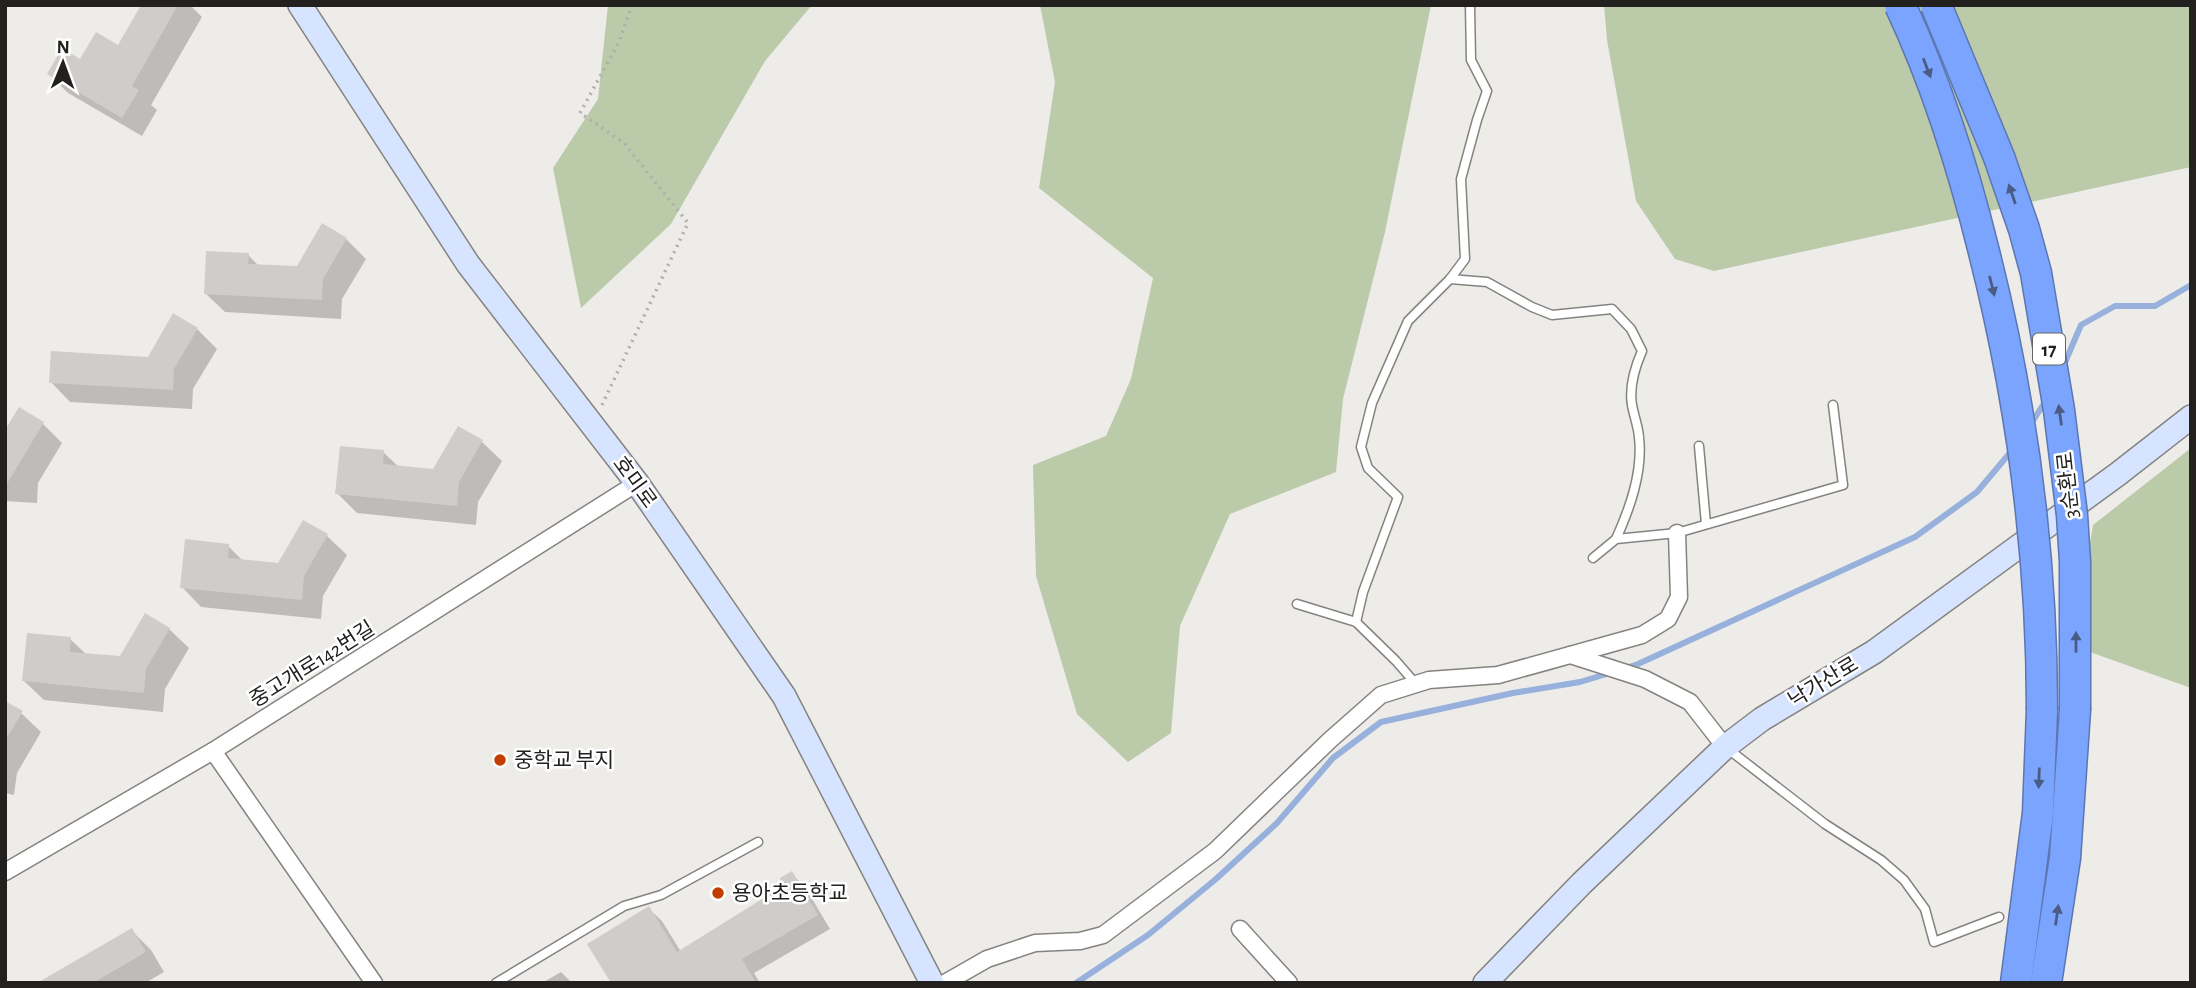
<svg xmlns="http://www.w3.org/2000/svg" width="2196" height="988" viewBox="0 0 2196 988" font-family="'Alegreya Sans','Noto Sans KR',sans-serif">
<rect width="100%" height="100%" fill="#eeece9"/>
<g fill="#bbcaa9">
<path d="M608,5h204l-47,56 -94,163 -90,84 -28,-140 45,-69z"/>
<path d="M1040,5h391l-46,227 -42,167 -7,73 -106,42 -50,112 -9,107 -43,29 -51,-48 -41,-138 -3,-111 73,-29 25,-57 22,-101 -114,-90 16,-106z"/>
<path d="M1604,5h587v162l-477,104 -39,-12 -39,-58 -29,-161z"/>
<path d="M2191,448v240l-118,-42 20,-121z"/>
</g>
<g fill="#0003">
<path d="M143,5h47l12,12 -51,88 6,5 -15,26 -74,-43 -19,-19 70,-27z"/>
<path d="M346,239l20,20 -24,40 -1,20 -116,-7 -20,-19 43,-38 11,11 39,2z"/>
<path d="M174,316l23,13 20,20 -24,40 -1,20 -122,-7 -19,-20 98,-23z"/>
<path d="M42,423l20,20 -24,40 -1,20 -32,-2v-67z"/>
<path d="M459,429l23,13 20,19 -24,41 -2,23 -119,-12 -20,-20 46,-41 17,16 34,3z"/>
<path d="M304,522l23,14 20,19 -24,41 -2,23 -120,-12 -19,-20 46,-41 16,16 35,3z"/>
<path d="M169,629l20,19 -24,41 -2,23 -119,-12 -20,-19 46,-42 17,16 34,3z"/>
<path d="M5,703l16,10 20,19 -24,41 -3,22 -9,-2z"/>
<path d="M791,873l14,14 25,42 -76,44 6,10h-147l35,-75 14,13 19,31 102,-64z"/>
<path d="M131,930l20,20 13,22 -19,11h-104z"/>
<path d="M561,972l11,11h-30z"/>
</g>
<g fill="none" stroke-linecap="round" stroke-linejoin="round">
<g stroke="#97b1dc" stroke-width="6">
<path d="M2063,367l18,-42 34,-19h40l36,-21"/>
<path d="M2030,425l17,-26"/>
<path d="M1623,669l15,-5 277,-127 62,-45 37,-44"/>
<path d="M1076,983l72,-48 68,-56 61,-56 56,-65 48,-36 132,-29 67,-11 33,-10"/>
</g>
</g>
<g fill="#d0cccb">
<path d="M141,5h37l-46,81 7,4 -17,28 -75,-44 15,-26 18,11 16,-27 22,13z"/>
<path d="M322,223l25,15 -24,41 -1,21 -118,-6 2,-43 43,2 -1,11 49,2z"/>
<path d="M173,313l25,15 -24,41 -1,21 -124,-7 2,-32 97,6z"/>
<path d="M19,407l25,15 -39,65v-57z"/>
<path d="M458,426l25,14 -24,42 -2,24 -122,-12 5,-48 44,4 -1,14 50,5z"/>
<path d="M303,520l25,14 -24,42 -2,24 -122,-12 5,-49 44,5 -1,14 50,5z"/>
<path d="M145,613l25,15 -24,41 -2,24 -122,-12 5,-48 44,4 -1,15 50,4z"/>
<path d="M5,701l18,10 -18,30z"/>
<path d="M792,871l26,44 -76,44 14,24h-145l-24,-39 62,-38 28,46 104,-65 -1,-9z"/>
<path d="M132,928l14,24 -53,31h-56z"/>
</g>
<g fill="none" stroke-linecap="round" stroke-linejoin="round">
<defs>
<g id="lane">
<path d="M1450,279l37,3 45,25 20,8 60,-6 19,20 11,22c-7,16 -13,36 -10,54 2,11 6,21 7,32 4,35 -9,71 -23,102"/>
<path d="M1699,446l7,78"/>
<path d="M1593,558l23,-19 61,-6 166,-48 -10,-80"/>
<path d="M1297,604l59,18 40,39 20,23"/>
<path d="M1356,622l7,-30 35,-95 -30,-29 -7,-21 11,-44 36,-82 42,-42 15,-20 -4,-80 16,-59 10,-29 -16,-31 -1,-55"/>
<path d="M1728,749l97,75 56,36 23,20 21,29 9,33 65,-25"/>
<path d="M496,983l128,-77 37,-11 97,-53"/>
</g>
<g id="street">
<path d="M1570,655l75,24 45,23 35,45"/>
<path d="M213,751l161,232"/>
<path d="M5,872l208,-121 424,-268"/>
<path d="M1240,929l49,54"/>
<path d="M945,983l42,-24 48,-16 45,-2 23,-6 112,-84 115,-111 51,-45 48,-15 69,-5 144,-40 26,-16 11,-22 -2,-64"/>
</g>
<g id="secondary">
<path d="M300,5l168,259 169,219 147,213 148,287"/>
<path d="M1485,983l97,-100 143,-136 37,-28 112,-67 244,-178 73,-57"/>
</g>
<g id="highway">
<path d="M2016,983l22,-170 4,-103"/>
<path d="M2046,983l19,-125 10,-148"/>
</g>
</defs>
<use href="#lane" stroke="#858380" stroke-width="11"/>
<use href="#street" stroke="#858380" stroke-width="19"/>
<use href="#secondary" stroke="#858380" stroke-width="26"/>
<use href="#highway" stroke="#5c76b0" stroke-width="33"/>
<path stroke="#b0aeac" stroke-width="3.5" stroke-dasharray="2 5" stroke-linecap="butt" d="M602,405l86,-182 -64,-80 -44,-30 39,-71 13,-37"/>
<use href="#lane" stroke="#fff" stroke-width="8"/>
<use href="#street" stroke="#fff" stroke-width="16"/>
<use href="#secondary" stroke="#d7e4ff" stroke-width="23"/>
<use href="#highway" stroke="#7ba4fe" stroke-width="30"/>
<defs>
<g id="highway-bridge">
<path d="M1900,5c37,79 63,162 84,247 38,150 58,303 58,458"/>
<path d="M1936,5l63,152 25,72 12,44 23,137 13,105 3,47v148"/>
</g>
</defs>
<use href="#highway-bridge" stroke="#5c76b0" stroke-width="33" stroke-linecap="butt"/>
<use href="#highway-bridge" stroke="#7ba4fe" stroke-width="30"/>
</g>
<defs><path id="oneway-solid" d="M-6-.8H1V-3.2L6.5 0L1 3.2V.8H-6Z" transform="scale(1.75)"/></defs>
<g fill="#4a5c84">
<use href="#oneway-solid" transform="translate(1927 68) rotate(69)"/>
<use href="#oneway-solid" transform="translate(2012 194) rotate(-109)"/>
<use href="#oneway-solid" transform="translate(1992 286) rotate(76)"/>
<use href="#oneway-solid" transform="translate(2060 415) rotate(-98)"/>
<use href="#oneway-solid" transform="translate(2076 642) rotate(-90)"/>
<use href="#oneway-solid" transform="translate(2039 778) rotate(92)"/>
<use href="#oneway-solid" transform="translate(2057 915) rotate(-82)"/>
</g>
<g fill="#c43d00" stroke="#fff" stroke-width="2.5">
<circle cx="500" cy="760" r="7"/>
<circle cx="718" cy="893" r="7"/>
</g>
<g text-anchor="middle" stroke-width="5" stroke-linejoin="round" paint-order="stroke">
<rect fill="#fff" stroke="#646463" stroke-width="2" x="2033" y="333.5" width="32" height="31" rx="5"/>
<g font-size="19" font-weight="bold" fill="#222120">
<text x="2049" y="356">17</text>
</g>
<g font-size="21" fill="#222120" stroke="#fff">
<text transform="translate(635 482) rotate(54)" y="7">호미로</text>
<text transform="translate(2068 485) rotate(-96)" y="7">3순환로</text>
<text transform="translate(312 664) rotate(-32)" y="7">중고개로142번길</text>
<text transform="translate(1823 682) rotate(-31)" y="7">낙가산로</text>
</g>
<g font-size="21" fill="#222120" stroke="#fff" text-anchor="start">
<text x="514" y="767">중학교 부지</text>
<text x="732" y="900">용아초등학교</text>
</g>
</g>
<rect width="2196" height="988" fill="none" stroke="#222120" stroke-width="14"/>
<g transform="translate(63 63) rotate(1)" stroke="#ffffff" stroke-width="5" paint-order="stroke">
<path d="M0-5L12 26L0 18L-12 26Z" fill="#222120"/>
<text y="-10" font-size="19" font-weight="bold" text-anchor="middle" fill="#222120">N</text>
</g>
</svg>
